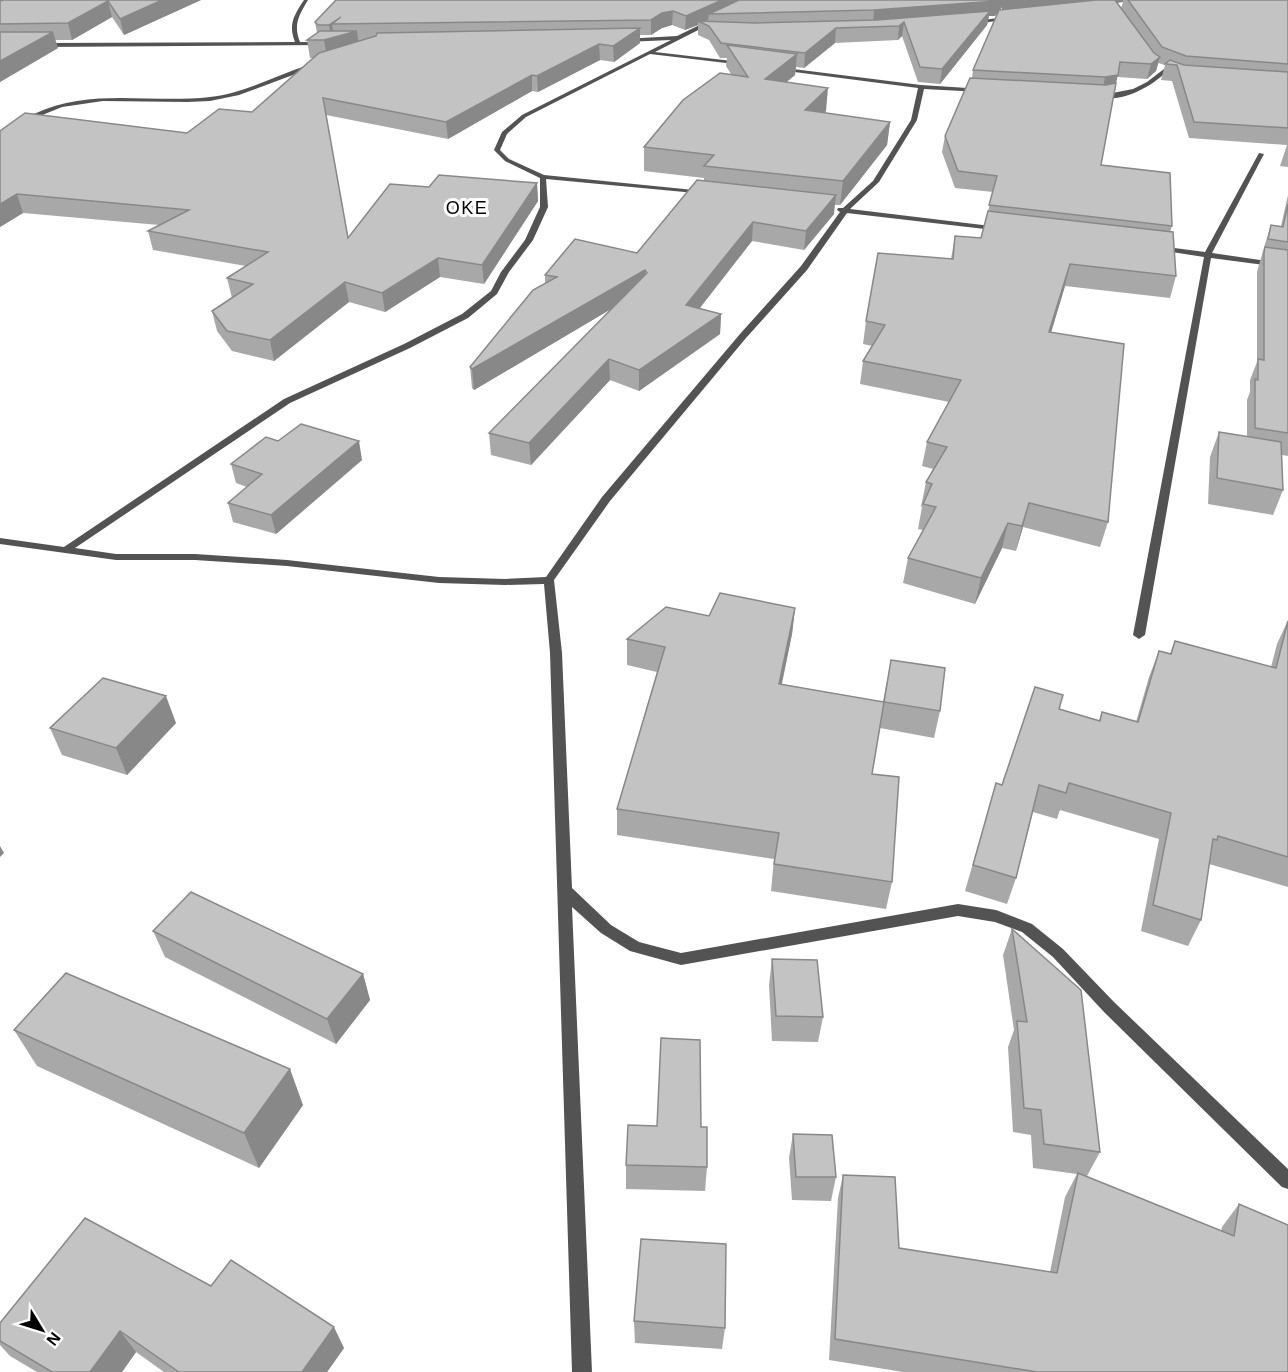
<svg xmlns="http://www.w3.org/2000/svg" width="1288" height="1372" viewBox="0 0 1288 1372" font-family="Arial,sans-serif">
<rect width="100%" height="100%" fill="#fff"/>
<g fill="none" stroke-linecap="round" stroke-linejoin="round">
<g fill="#535353" fill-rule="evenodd">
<path d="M304,0h4c-9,15 -15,25 -8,42h23l2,3 -285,2 -3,-2 3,-2 255,-1c-7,-17 -1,-27 9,-42z"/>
<path d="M1012,16l2,3 -42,5 -3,-2z"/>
<path d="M712,19l2,3 -59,30 86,10 2,3 -93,-11 -124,63 -19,17 -7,16 9,9 35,16 160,16 3,2 -1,1 -160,-15 2,28 -15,33 -24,32 -12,22 -29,24 -58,30 -120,55 -215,145 41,6h79l92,6 152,17 66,2 41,-2 56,-80 138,-163 61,-68 39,-54 -3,-2 1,-2h5l30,-27 38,-61 7,-32 -139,-18 -2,-3 144,18 62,4 -2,3 -57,-3 -7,31 -38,62 -29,27 149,18h3v4l-155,-18 -40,57 -61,68 -136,163 -56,79 8,73 10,235 39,37 28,17 42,11 277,-49 38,6 36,14 31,25 51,53 174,167v20l-6,-2 -178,-175 -51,-55 -31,-25 -27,-10 -37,-6 -277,49 -51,-14 -29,-18 -29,-26 20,465h-20l-22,-719 -6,-69 -39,1 -66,-2 -152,-17 -92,-6h-79l-116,-16v-6l64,9 220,-148 120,-55 58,-30 29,-23 10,-19 24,-32 15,-33v-29l-35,-17 -11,-11 8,-18 20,-17 149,-75 -46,2 -2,-3 54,-3z"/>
<path d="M315,63l2,3 -78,29 -29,6 -23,1 -84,-1 -41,6 -27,11 -35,24v-5c11,-8 21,-18 34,-23 57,-27 116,-10 176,-17 37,-4 70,-24 105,-34z"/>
<path d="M1164,69l3,2c-15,16 -49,34 -70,25l36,-7 14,-7z"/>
<path d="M1259,153l5,1 -52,99 76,11v4l-77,-10 -66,377 -6,4 -6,-4 71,-378 -45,-7 -4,-2 4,-2 46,6z"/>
</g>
</g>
<g fill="#a8a8a8" fill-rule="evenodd">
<path d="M0,0h201l-77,35 -12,-18 -40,23h-17l3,8 -58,34z"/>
<path d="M336,0h952v167l-8,-1 7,-21 -98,-7 -17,-57 -11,-1 4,-15 -7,-2 -2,8 -9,8 -30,-2 -16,88 71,61 -2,6 6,44 -6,22 -105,-12 -14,47 57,189 -8,25 -77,-20 -7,24 -14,-3 -27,56 -72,-21 5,-25 15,-28 -5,-1 4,-22h-1l5,-25 7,-13 -11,-3 5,-24 22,-40 -89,-18 3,-23 9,-15 -9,-2 3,-23 85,-62 4,-23 26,2 12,-46 -38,-4 -13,-36 3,-16 27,-58 1,-8 29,-60v-3l-7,9h-6l-2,9 -47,59 -22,-2 -16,-46 -4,4 -63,3 -31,25 -8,-1 -1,8 -9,7 40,29 -2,2 66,9 -3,23 -47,60h-6v9l-30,36 -52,-9 -53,67 22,6 -1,20 -81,57 -29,-11 -79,85 -40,-10 -2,-22 122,-124 -137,81 -2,-2 -2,-21 75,-83v-9l92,-22 67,-73v-2l-60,-7v-24l87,-73 -5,-8 1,-8h-7l-11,-18 -11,-5v-10l-13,5 -13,-5 -10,3 -11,7h-11v8l-26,19 -14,-2 -62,32 -6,-1 -84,48 -122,-24 22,123 81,-51 108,-4 1,18 -54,83 -44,-7 -55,35 -36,-10 -75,59 -42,-10 -15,-20 -5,-20 20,-13 -5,-20 19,-12 -93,-16 -5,-19 11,-6 -136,-12 -23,14v-96l187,2 65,-21 62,-54h-4l-3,-18 10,-7 -2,-11zM1123,2l-2,6 -4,-5z"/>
<path d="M1288,195v261l-6,-1 1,35 -10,25 -65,-11 2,-47 9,-25 28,5v-37l3,-8v-12l7,-18v-90l8,-28 6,-19 10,1z"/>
<path d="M278,441l84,19 -86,74 -43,-12 -5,-19 19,-16 -11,-4 -5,-19z"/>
<path d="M795,608l-3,26 -10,50 101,18 8,-42 49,51 -6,27 -54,-10 -8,46 20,108 -6,27 -115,-18 3,-32 -157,-24v-26l40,-137 -30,-7v-26l82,-23z"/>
<path d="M1288,620v267l-79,-23 -8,56 -13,26 -47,-15 18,-92 -99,-29 -3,9 -24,-7 -17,66 -9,26 -42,-13 31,-108 6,2 97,-65 3,-8 34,10 13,-45 10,-26 11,3 5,-13 96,26 6,-23z"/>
<path d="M176,723l-49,52 -65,-20 -12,-27z"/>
<path d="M1012,929l88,223 -13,24 -5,-1 139,56 1,-4 17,-23 49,168h-385l-74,-12 9,-162 5,-23 56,73 151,24 15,-75 12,-23 -44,-6 -2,-33 -18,-3 -5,-85 6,-17 -11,-75z"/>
<path d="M153,931l210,43 7,26 -34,44 -171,-87z"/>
<path d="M772,959l51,58 -5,25 -46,-1 -3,-56z"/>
<path d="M14,1030l289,75 -44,63 -222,-102z"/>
<path d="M701,1127l6,40 -2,24 -79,-2v-24z"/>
<path d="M793,1134l43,43 -5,24 -39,-1 -3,-42z"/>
<path d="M211,1286l133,62 -17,24h-163l-28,-20 -14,20h-85l-27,-16 -10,-11v-22z"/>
<path d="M634,1321l91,7 -3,21 -87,-6z"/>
</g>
<g fill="#888">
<path d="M162,0h39l-77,35 -4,-16z"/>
<path d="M722,0h32l-45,14 -1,6 -6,3 -4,-2v4l-13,5 1,-14z"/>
<path d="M999,0h124v2l-122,13 1,-8 -7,9h-6l-2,9 -47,59 2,-15 -38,-46 -2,13 -4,4 1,-14 -26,-1 1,-15z"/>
<path d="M108,1l4,16 -40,23 -4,-17z"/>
<path d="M673,11l-1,14 -10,3 -11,7v-15l11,-7z"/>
<path d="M341,17l-9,7 2,13 23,-6 2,17 -32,10 -3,-18 7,-2 -2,-13z"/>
<path d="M640,28v15l-26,19 -1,-16z"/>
<path d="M836,28l-1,15 -31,25 1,-15z"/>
<path d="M53,32l5,16 -58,34v-21z"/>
<path d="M599,44l1,16 -62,32 -1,-16z"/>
<path d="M797,54l-2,21 -31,26 1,-22z"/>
<path d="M1160,57l-4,14 -9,8 4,-15z"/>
<path d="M532,75v16l-84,48 -2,-17z"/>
<path d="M1118,75l-4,15 -12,2 3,-15z"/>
<path d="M828,88l-2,23 -23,22 2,-23z"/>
<path d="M890,122l-3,23 -47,60 3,-24z"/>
<path d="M537,183l1,18 -54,83 -2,-19z"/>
<path d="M17,194l6,19 -23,14v-23z"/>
<path d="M836,195l-2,19 -30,36 2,-19z"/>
<path d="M753,222l-1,19 -66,85v-21z"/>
<path d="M438,258l2,19 -55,35 -3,-19z"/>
<path d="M1070,264l-5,22 -21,69 5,-23z"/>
<path d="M645,270v19l-171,101 -2,-21z"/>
<path d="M345,282l4,20 -75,59 -4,-21z"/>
<path d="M721,314l-1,20 -81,57v-21z"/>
<path d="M609,359l1,21 -79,85 -2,-22z"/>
<path d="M359,441l3,19 -86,74 -5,-19z"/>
<path d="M1029,503l-6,24 -7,24 6,-25z"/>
<path d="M1008,523l-6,25 -27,56 6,-26z"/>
<path d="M795,608l-3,26 -16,76 3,-26z"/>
<path d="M166,696l10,27 -49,52 -11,-27z"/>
<path d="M0,846l4,7 -4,4z"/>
<path d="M363,974l7,26 -34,44 -9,-25z"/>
<path d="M290,1069l13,36 -44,63 -15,-35z"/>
<path d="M334,1327l10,21 -17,24h-25z"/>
<path d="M120,1331l16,21 -14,20h-32z"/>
</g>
<g fill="#c3c3c3" stroke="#888" stroke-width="1.5">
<path d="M3,0h159l-42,19 -12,-18 -40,22 -68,1v-23z"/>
<path d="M336,0h386l-36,16 -13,-5 -11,2 -11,7 -319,4 9,-7 -12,8h-11l-3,-3z"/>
<path d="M739,0h260l-2,1 -123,9 -165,4z"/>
<path d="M1096,0h19l39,53 6,4 -9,7 -31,-2 -2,13 -13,2 -132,-7 26,-60z"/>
<path d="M1128,0h160v64l-102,-8 -24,-9z"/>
<path d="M990,11l-48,58 -22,-2 -16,-45 -5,4 -63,2 -31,25 -84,-10 -12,-17 -11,-5 57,2 122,-3z"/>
<path d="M640,28l-27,18 -14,-2 -62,32 -5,-1 -86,47 -123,-24 25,140 42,-54 39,3 10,-12 98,8 -55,82 -44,-7 -56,35 -37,-11 -75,58 -43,-9 -15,-20 41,-27 -26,-6 41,-26 -120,-21 41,-21 -172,-16 -17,10v-73l25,-18 162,20 32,-24 33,3 67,-59 57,-17 1,-3z"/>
<path d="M320,31h37l-33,9h-17z"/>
<path d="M0,32h53l-53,29z"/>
<path d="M727,45l70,9 -32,25 63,9 -23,22 85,12 -47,59 -139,-15 10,-11 -70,-8 39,-47 37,-27 28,4z"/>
<path d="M1170,60l14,5 104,7v56l-94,-6 -17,-57 -12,-1z"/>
<path d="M970,78l136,7 10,-2 -15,82 69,8 2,53 -183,-21 8,-29 -39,-5 -13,-35z"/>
<path d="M697,180l139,15 -30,36 -53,-9 -67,83 35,9 -82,56 -30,-11 -80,84 -40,-10 158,-160 -2,-3 -173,99 -2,-2 63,-77 24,-13 -12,-2 30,-36 62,14z"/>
<path d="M1288,204v38l-20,-3 3,-14 12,2z"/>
<path d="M988,211l185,21 3,44 -106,-12 -21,68 75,12 -16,178 -79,-19 -7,23 -14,-3 -27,55 -73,-20 28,-51 -13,-3 9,-20 -6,-2 21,-35 -20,-5 34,-62 -98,-19 22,-36 -19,-4 12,-68 75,6 2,-23 26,2z"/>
<path d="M1265,247l23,3v183l-33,-5v-49l3,1v-21l6,1v-107z"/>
<path d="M301,424l58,17 -88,74 -43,-12 34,-29 -31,-10 35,-27 12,4z"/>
<path d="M1219,432l62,10 2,48 -66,-12z"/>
<path d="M720,593l75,15 -16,76 105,18 -12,72 27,3 -7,105 -118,-18 5,-31 -162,-24 48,-162 -38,-8 39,-32 43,9z"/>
<path d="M1288,621v236l-70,-21 -1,4 -4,-1 -12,81 -48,-15 18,-92 -102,-30 -3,10 -27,-8 -23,93 -43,-13 23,-82 6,2 33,-98 28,8 -4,14 41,12 2,-9 36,10 21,-71 12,3 4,-13 101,27z"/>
<path d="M891,660l54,8 -5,43 -56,-9z"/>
<path d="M103,678l63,18 -50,52 -66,-20z"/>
<path d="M191,892l172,82 -36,45 -174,-88z"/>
<path d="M1012,929l69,61 19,162 -56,-8 -3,-34 -17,-2 -7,-87 10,1z"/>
<path d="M772,959l45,1 6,57 -47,-1z"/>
<path d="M66,973l224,96 -46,64 -230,-103z"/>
<path d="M661,1038l39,2 1,87h6v40l-81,-2 2,-40 29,1z"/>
<path d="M793,1134l39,1 4,42h-40z"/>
<path d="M1078,1173l156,63 5,-32 49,21v147h-251l-202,-33 8,-164 52,2 4,71 158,25z"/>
<path d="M85,1218l126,68 20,-26 103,67 -32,45h-123l-59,-41 -30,41h-38l-52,-31v-18z"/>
<path d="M641,1239l85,5 -1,84 -91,-7z"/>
</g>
<g text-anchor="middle" stroke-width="6" stroke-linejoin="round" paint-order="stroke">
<g font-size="18" letter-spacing="1.5" fill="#000" stroke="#fff">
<text x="467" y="214">OKE</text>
</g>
</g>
<g transform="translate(42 1330) rotate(128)" stroke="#ffffff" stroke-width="4.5" paint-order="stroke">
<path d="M0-4.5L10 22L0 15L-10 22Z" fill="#000000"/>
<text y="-9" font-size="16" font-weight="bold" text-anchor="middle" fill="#000000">N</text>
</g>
</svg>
